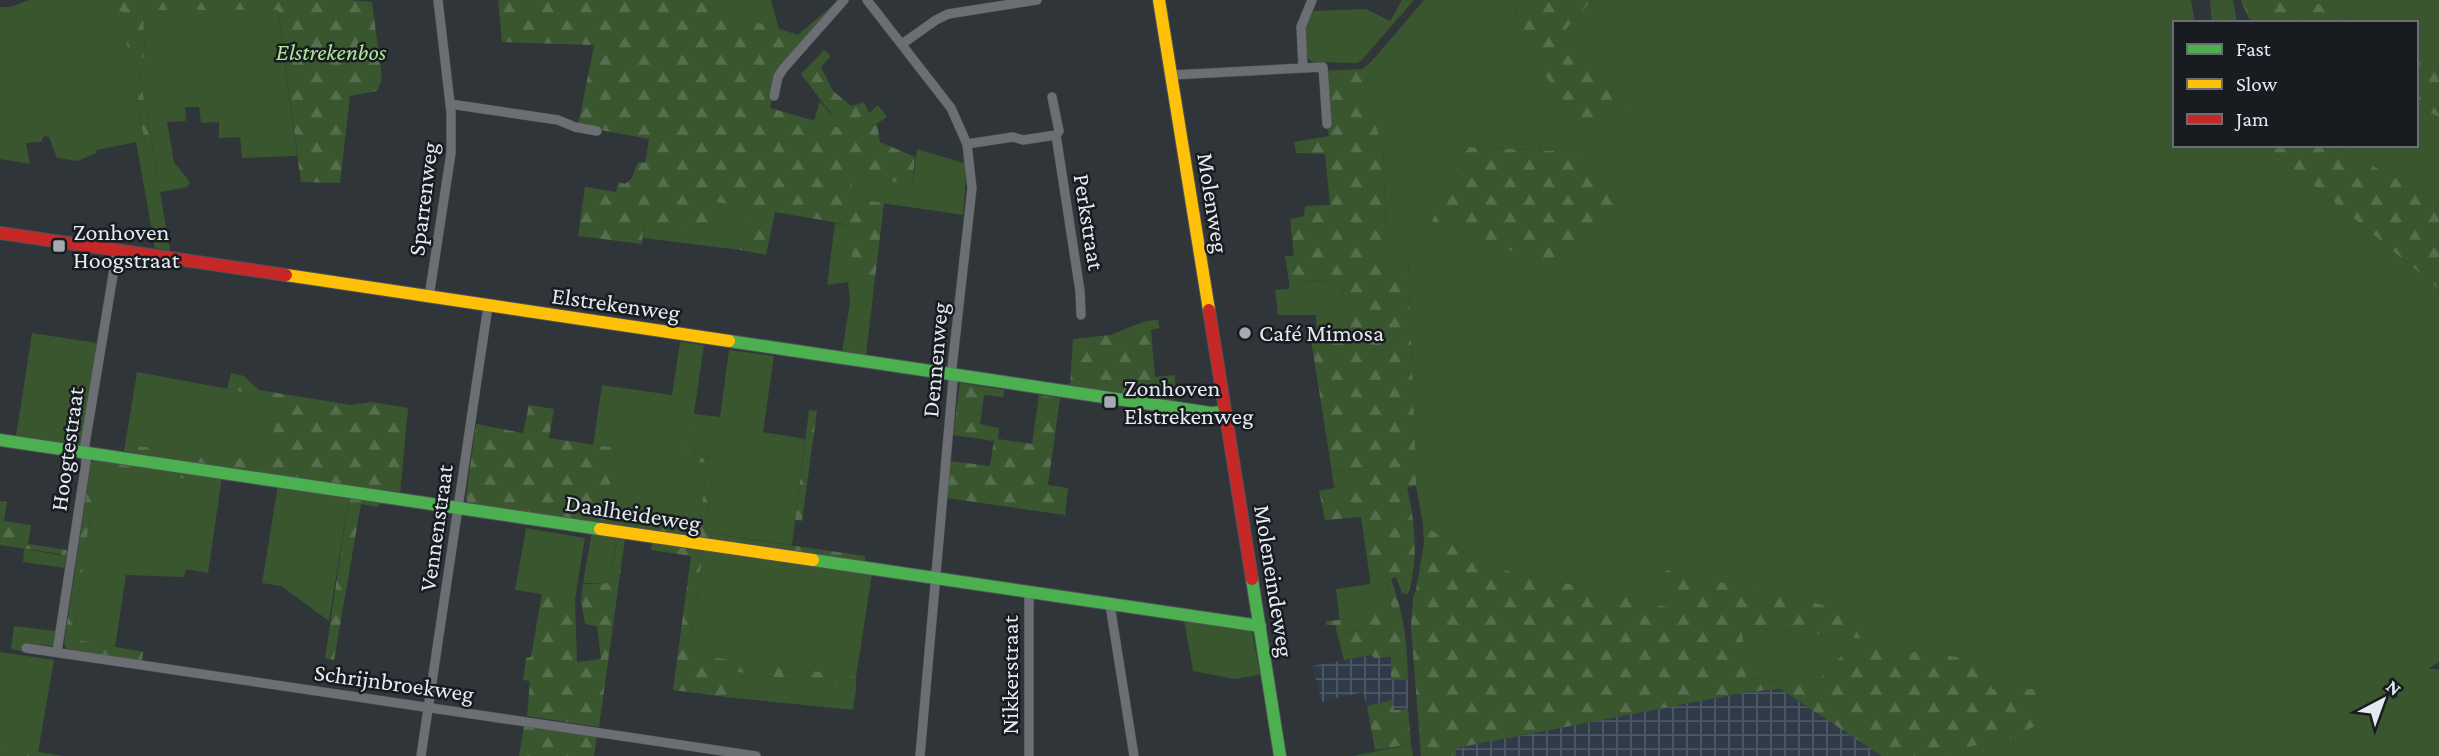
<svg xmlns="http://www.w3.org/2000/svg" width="2439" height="756" viewBox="0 0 2439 756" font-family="'Crimson Pro',serif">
<defs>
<pattern id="industrial-grid" width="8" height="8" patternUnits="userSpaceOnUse" patternTransform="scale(1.75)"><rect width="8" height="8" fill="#2f3b49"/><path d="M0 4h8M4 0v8" fill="none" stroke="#4d5864"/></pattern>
<pattern id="forest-firs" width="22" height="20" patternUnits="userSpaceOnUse" patternTransform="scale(1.75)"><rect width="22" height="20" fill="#39562f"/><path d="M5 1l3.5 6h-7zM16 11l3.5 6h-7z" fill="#566e4e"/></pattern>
</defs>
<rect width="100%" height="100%" fill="#30353a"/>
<g fill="url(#industrial-grid)">
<path d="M1373,655l1,3 18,-1 -1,23h17v29l-14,1 -2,-10 -25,6 -4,-14 -41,10 -10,-36z"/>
<path d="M1780,689l102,67h-426l-1,-8 292,-56z"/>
</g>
<g fill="#39562f" fill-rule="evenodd">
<path d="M29,0h76l2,10h14l30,168 7,-2 -21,-116 8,-5 -2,-45h135l19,146 -55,2 -2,-21 -21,1v-16l-18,1 -2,-16h-14l1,14 -19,1 7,40 16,20 -2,5 -28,5 10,59 -15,-3 -19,-106 -39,8 -1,3 -18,8 -21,-3 -8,-21 -5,-1 -3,6 -15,1 4,21 -30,-5v-152h11z"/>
<path d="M705,0h66l8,29 -76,-24z"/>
<path d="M1402,0h12l-52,60 -5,3 -45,-1 -4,-3 -4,-32 7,-16 55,-2 24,12z"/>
<path d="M1424,0h92l1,24 109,84 -60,-79 26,-29h599l4,23h-20v122h90l174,144v373l-11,7h11v87h-487l-1,-6 59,-11 -18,-50 -7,-29 -133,-15 -37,38 -70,-4 -3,-52 121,12 6,-15 -203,-53 31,45 -81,-23 -103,-20 -44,-17 -46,-32 -7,-38 -8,-227h-21l-4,-112 -18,-54 6,-31zM1570,141l-21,124 -81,-118 88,4z"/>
<path d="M2311,0h128v65l-23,-12v-30h-60z"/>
<path d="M820,101l10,13 39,-1 9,-8 9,12 -26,17 -47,-13z"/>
<path d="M2416,106l23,11v84l-106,-56h83z"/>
<path d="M917,149l50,15 -4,51 -115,-17 6,-25 58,12z"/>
<path d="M710,201l37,7 -7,42 -97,-12 1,-16z"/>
<path d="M835,223l22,3 -9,55 26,6 -8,68 -24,-3 8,-50 -2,-20 -21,3z"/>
<path d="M1341,280l9,55 -33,5 -1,-25h-38l-3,-25 14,-1v-8z"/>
<path d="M32,333l65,10 -16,102 -65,-9z"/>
<path d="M680,342l24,3 -10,69 26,3 9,-67 45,6 -11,76 42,7 -13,106 -86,-12 8,-74 -21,-5 4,-27 -11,32 22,4 -10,70 -93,-14 10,-70 -22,-3 9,-61 70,10z"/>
<path d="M137,372l146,27 -17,62 -129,-15 -1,7 -12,-2z"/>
<path d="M1370,467l3,13 -39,8 -2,-16z"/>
<path d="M105,468l117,9 -14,96 -22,-4 -2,8 -58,-2 -11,72 -42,-8 22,-160 4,-9z"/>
<path d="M278,485l71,12 -20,124 -48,-35 -19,-3z"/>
<path d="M526,528l59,10 -10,61 -60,-9z"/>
<path d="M591,537l26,5 -10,41h-24z"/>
<path d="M24,549l37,6 -2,12 -36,-5z"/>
<path d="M703,550l169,24 -16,103 -167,-23z"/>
<path d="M1387,577l5,35 -25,18 -26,3 -5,-44 34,-5v-5z"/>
<path d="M1184,620l68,11 8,44 -26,4 -41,-8z"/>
<path d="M14,626l42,5 -2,15 -31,-3 -1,8 -11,-2z"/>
<path d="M0,652l54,8 -16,92 -38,-6z"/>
<path d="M730,671l126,18 -3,21 -127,-13z"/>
<path d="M1411,744l2,12h-59z"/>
</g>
<g fill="url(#forest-firs)">
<path d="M105,0h244l23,2 10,77 -5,12 -27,5 -10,87 -39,-1 -23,-172h-135l2,46 -8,4 21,117 -7,1 -30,-167 -14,-1z"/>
<path d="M498,0h207l-1,5 94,30 36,-31 2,3c-28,32 -58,57 -66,101l91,26 16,-10 3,18 35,15 -3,28 -58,-11 -5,24 35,5 -10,84 -26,-6 8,-55 -81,-14 -9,43 -26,-5 7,-42 -36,-7 -4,33 -63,-12 -2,22 -64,-8 7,-49 31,5 2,-10 7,2 7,-6 6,-16 7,1 4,-24 -71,-13 16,-81 -92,-3z"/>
<path d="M1516,0h76l-26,29 60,79 -40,24 -52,-72 -17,-36z"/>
<path d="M2210,0h23l4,23h-25z"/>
<path d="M2241,0h70l45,23h-102l-6,-6z"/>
<path d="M824,50l7,6 -10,11 12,24 18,15 13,-4 5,11 -11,5 -23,1 -34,-45z"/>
<path d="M2416,53l23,12v52l-23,-11z"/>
<path d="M1371,62l-6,31 18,54 4,111 21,1 8,216v11l-9,1c8,36 12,72 1,107l-6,-1 -6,-16 -5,2c13,37 16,61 17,101h-17v-23l-17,1 -2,-3 -28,5 -9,-35h-9v-4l14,-1 2,13 25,-3 -1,-15 26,-4 -5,-34 -17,2 -9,-62 -36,3 -6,-29 54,-11 -4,-13 -37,5 -21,-132 39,-5 -9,-55 -52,1 -4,-25h9l-4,-37 14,-3 1,-10 25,-1 -5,-51 -29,-1 -2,-11 35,-6 -9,-65 42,-2z"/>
<path d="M1571,140l58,69 -80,56 -117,-44 36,-74 88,4z"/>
<path d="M2265,145h68l106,56v88z"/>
<path d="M1158,320l1,8 -8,2 4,47 20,-2v27l-105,-16 3,-47 37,-4 36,-14z"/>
<path d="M231,373l13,3 15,14 92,15 20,-3 37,6 -8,86 -264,-41 1,-7 129,15 16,-62 -55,-10z"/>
<path d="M960,383l44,7 -1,7 -19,-2 -4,29 19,4 -1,11 34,5 7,-49 21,3 -12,87 20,3 -3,27 -118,-17 3,-37 40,5 4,-25 -41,-6z"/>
<path d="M529,405l25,4 -5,29 66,10 -9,71 92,14 10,-70 -22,-3 5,-35 6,2 -4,27 21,5 -8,74 159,23v9l-397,-61 -2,-7 10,-73 47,9z"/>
<path d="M809,410l8,1 -15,110 -7,-1z"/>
<path d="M94,458l103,15 -1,7 -91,-12 -6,2 -4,9 -22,160 70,13 -1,9 -71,-10 -5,-3 -2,-5 27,-180z"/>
<path d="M349,497l30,4 -1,6 -17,-3 -27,156 -9,-2z"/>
<path d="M0,501l7,1 -3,19 27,4 -3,19 39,6 -3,18 -5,-1 2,-13 -61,-9z"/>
<path d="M1423,524l46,32 44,17 103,20 79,22 -30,-45 158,35 46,19 -5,15 -122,-12 4,52 69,4 37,-38 134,15 6,29h54l-7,35 -29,15 -58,11v6h-70l-102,-67 -33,3 -291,56v8h-35l-10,-129 2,-29 3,-8 8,-47z"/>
<path d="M593,533l32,5 -26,189 -72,-11 3,-35 -7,-1 3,-22 5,-1 11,-64 33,6 2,63 24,-3 -4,-33 -12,-2 -4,-23 2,-17 24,-1 10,-40 -26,-6z"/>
<path d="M652,542l51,8 -14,104 167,23v12l-126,-18 -4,26 -53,-7 18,-134 -40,-6z"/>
<path d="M1392,700l2,10 14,-1 3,35 -36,6 -8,-44z"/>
<path d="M524,725l73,11 -3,20h-75z"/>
<path d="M0,746l63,10h-63z"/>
</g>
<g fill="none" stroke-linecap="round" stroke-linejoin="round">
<defs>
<g id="street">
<path d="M867,0l84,108 16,36 5,44 -20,180 1,12 -33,376"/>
<path d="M902,44l34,-24 12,-6 89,-14"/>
<path d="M1303,67l-2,-40 11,-27"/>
<path d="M1172,75l151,-8 4,57"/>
<path d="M774,96l4,-19 5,-8 61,-69"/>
<path d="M450,104l108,16 17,7 22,4"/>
<path d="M1056,135l24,156 1,24"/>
<path d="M967,144l46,-7 10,3 33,-5 3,-4 -7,-34"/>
<path d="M429,297l22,-144v-41l-13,-112"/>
<path d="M1110,605l24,151"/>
<path d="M26,648l730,108"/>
<path d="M57,652l29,-190 -1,-18 32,-193"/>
<path d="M421,756l67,-450"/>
<path d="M1029,756v-162"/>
</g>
<g id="fast">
<path d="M729,341l482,72 14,-1"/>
<path d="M0,440l600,89"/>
<path d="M813,560l447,66"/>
<path d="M1252,579l28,177"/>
</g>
<g id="slow">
<path d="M1159,0l50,310"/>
<path d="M286,275l443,66"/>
<path d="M600,529l213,31"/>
</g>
<g id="jam">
<path d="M0,233l286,42"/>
<path d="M1209,310l43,269"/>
</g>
</defs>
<use href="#street" stroke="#4e5257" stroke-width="10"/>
<use href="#fast" stroke="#4e5257" stroke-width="14"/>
<use href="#slow" stroke="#4e5257" stroke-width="14"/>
<use href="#jam" stroke="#4e5257" stroke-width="14"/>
<use href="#street" stroke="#6b6f73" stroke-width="9"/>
<use href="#fast" stroke="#4caf50" stroke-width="12"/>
<use href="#slow" stroke="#ffc107" stroke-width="12"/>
<use href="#jam" stroke="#c62828" stroke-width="12"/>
</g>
<g fill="#a6abb1" stroke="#181b20" stroke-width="2.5">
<rect x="52" y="239" width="14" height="14" rx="3.5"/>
<circle cx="1245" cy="333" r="7"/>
<rect x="1103" y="395" width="14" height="14" rx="3.5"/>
</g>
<g text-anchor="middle" stroke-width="5" stroke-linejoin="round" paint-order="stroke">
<g font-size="24" font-style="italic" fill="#abe995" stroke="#181b20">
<text x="331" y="60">Elstrekenbos</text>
</g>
<g font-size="24" fill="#e5eaf1" stroke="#181b20">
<text transform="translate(423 199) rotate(-83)" y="8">Sparrenweg</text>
<text transform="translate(1213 203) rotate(81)" y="8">Molenweg</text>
<text transform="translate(1089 222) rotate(81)" y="8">Perkstraat</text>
<text transform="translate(616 304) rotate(8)" y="8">Elstrekenweg</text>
<text transform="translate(935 360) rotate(-85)" y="8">Dennenweg</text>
<text transform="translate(67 449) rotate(-82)" y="8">Hoogtestraat</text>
<text transform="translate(633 513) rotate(9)" y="8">Daalheideweg</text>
<text transform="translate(436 528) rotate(-82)" y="8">Vennenstraat</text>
<text transform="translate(1274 581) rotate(81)" y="8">Moleneindeweg</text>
<text transform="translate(1010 675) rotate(-90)" y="8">Nikkerstraat</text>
<text transform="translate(394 683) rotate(8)" y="8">Schrijnbroekweg</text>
</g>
<g font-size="24" fill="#e5eaf1" stroke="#181b20" text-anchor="start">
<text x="73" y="240">Zonhoven<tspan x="73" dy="28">Hoogstraat</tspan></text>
<text x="1259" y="341">Café Mimosa</text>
<text x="1124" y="396">Zonhoven<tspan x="1124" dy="28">Elstrekenweg</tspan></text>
</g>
</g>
<rect x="2173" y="21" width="245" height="126" fill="#181b20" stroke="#6a6e74" stroke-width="2"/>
<rect x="2187" y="44" width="35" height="10" fill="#4caf50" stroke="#6a6e74" stroke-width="2"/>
<text x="2236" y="56" font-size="21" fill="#e5eaf1">Fast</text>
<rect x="2187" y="79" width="35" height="10" fill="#ffc107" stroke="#6a6e74" stroke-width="2"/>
<text x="2236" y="91" font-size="21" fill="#e5eaf1">Slow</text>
<rect x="2187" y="114" width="35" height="10" fill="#c62828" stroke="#6a6e74" stroke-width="2"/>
<text x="2236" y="126" font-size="21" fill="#e5eaf1">Jam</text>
<g transform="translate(2383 700) rotate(41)" stroke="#181b20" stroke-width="5" paint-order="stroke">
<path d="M0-5L12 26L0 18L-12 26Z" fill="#e5eaf1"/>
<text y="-10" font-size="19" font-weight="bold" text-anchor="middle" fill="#e5eaf1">N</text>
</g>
</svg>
